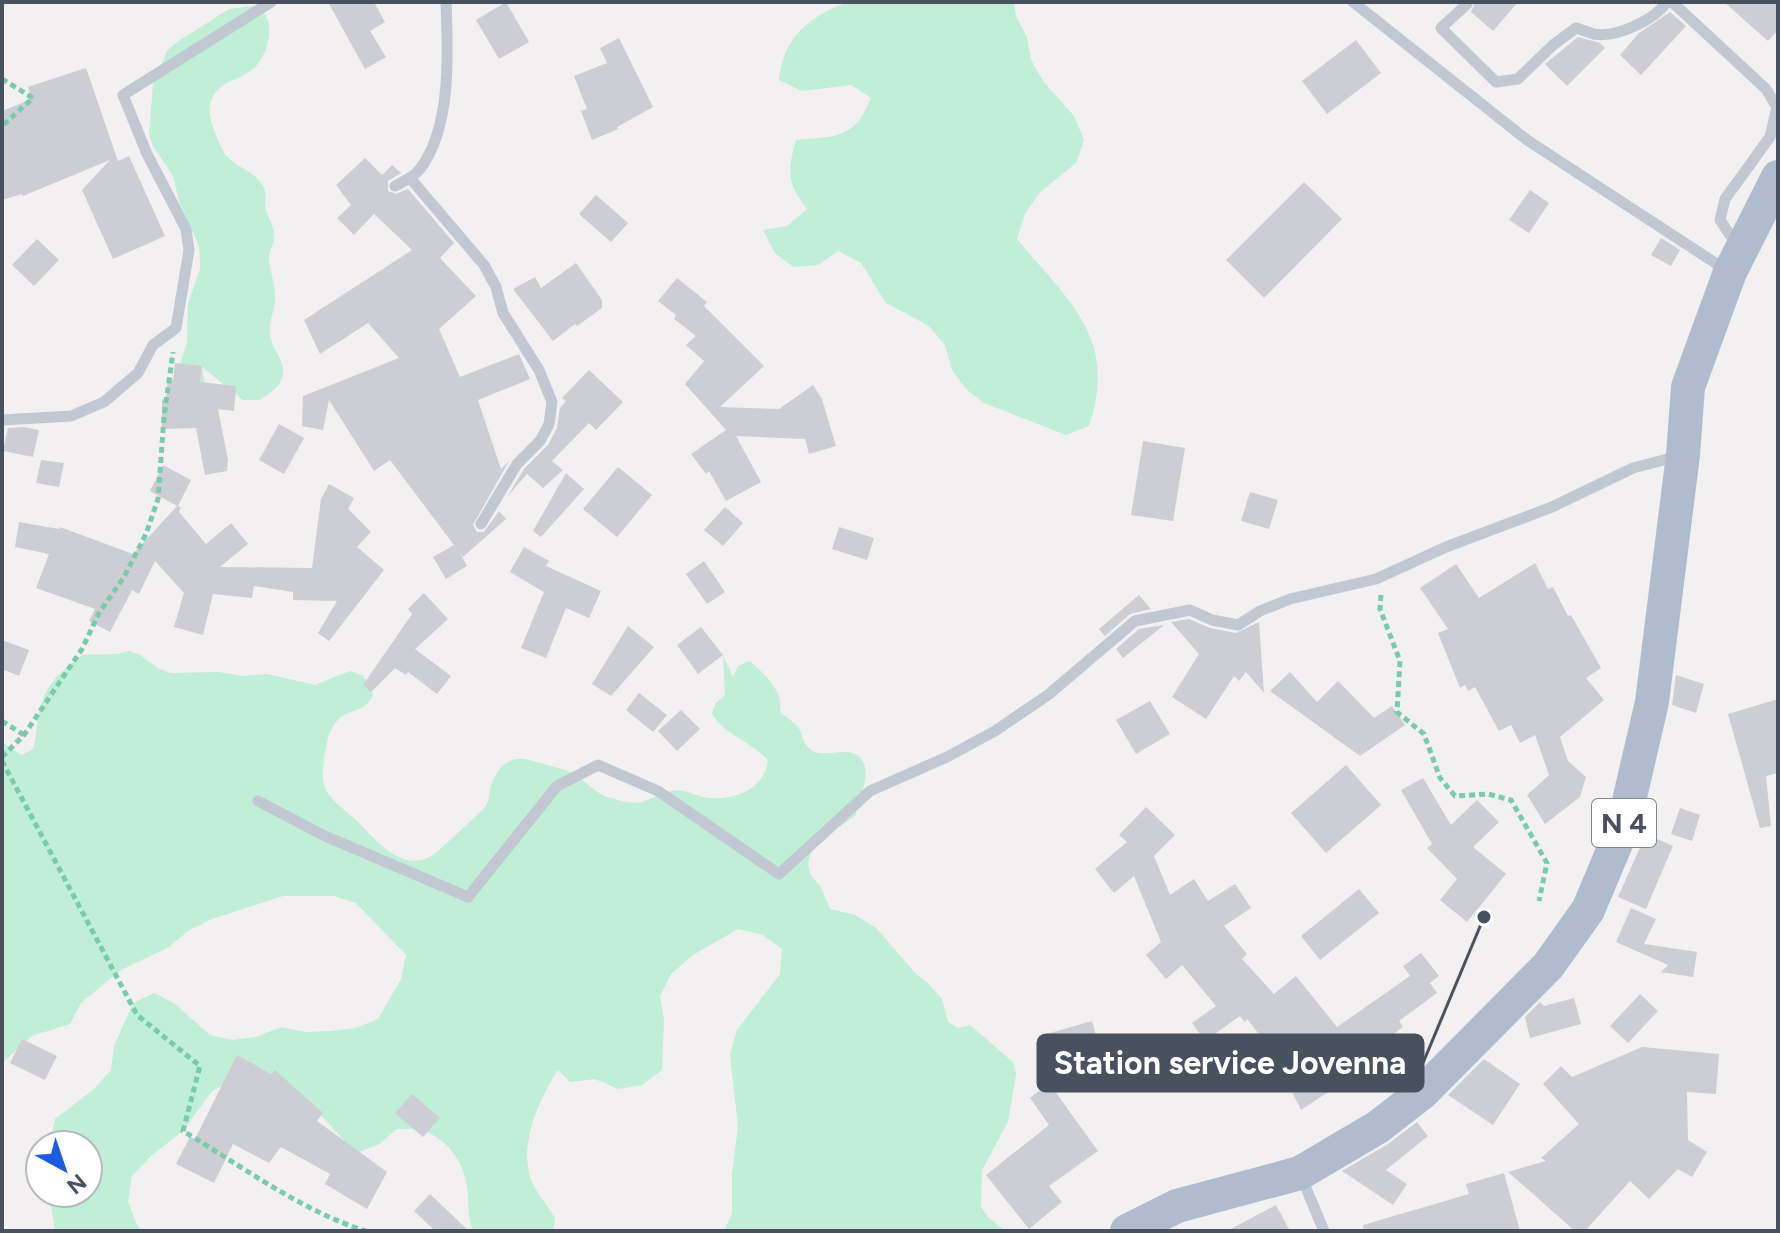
<svg xmlns="http://www.w3.org/2000/svg" width="1780" height="1233" viewBox="0 0 1780 1233" font-family="Figtree,sans-serif">
<rect width="100%" height="100%" fill="#f2f0f0"/>
<g fill="#c0eed7">
<path d="M849,2h165l2,14 11,21 4,23 12,21 31,35 10,24 -8,23 -37,30 -14,21 -8,25c50,61 102,98 72,187l-23,9 -82,-32 -18,-14 -14,-19 -7,-25 -16,-19 -43,-23 -25,-40 -23,-12 -20,14 -25,2 -18,-14 -12,-23 24,-4 20,-17c-20,-26 -20,-37 -11,-69 40,-4 58,0 75,-42l-20,-13 -49,6 -23,-11c5,-44 29,-63 70,-78z"/>
<path d="M253,6c4,3 8,4 11,7 12,15 2,45 -11,56 -14,12 -35,12 -42,32 -5,15 5,33 10,46 9,21 34,21 43,41 3,7 1,10 1,18 1,11 11,20 9,34 -1,6 -5,11 -5,17 0,14 7,27 6,42 0,12 -7,23 -5,35 1,14 15,26 13,40 -2,13 -14,20 -24,26h-16l-41,-33 4,24 -26,-26 7,-23 1,-38 12,-35v-11l-1,-12 -20,-45 -6,-25 -20,-30 -4,-12 4,-49 14,-34 10,-9 52,-33z"/>
<path d="M129,651l11,4 19,14 12,4 47,-1 25,4 24,-2 48,11 35,-14 12,4 8,9 3,12c-9,15 -14,11 -29,19 -17,10 -19,36 -21,54 -3,28 18,36 34,52 20,20 45,53 76,34 5,-3 50,-45 53,-49 4,-7 3,-16 6,-24 7,-16 19,-27 37,-22 10,3 39,10 46,14 11,8 21,20 35,24 11,3 24,7 35,3 10,-4 18,-9 28,-10 11,-2 20,4 30,6 28,5 60,-5 65,-36 -17,-21 -42,-24 -56,-47l4,-11 9,-8 -2,-40 10,22 5,-11 12,-5c11,10 26,23 30,39 1,4 -1,8 1,12 4,6 14,9 18,17 4,8 4,15 12,21 16,11 46,-11 54,17 4,14 -8,33 -9,48 -16,14 -53,27 -47,55 1,7 7,10 11,16 4,7 7,16 10,23l25,6 21,13 41,47 10,7 15,17 6,23 10,6 12,-3 43,37 3,12 -8,48 -26,48 -1,37 7,10 17,14h-281l8,-18v-39l6,-48 -8,-72 7,-24 43,-56 2,-25 -19,-14 -25,-6 -45,26 -22,19 -11,22 4,24 -2,50 -20,15 -24,4 -23,-10 -25,3 -12,-12c-18,27 -37,70 -29,103 3,15 18,31 26,45l-2,13h-80c-7,-16 -3,-33 -7,-50 -4,-22 -22,-44 -44,-51 -7,-2 -17,-1 -25,-1l-19,16 -23,8 -33,-37 -21,-12 -66,-25 -23,12 -29,40 -31,24 -20,21 -4,26 9,23 5,6h-87l-6,-38h39v-48h-39l6,-26 39,-30 17,-19 3,-24 19,-43 21,-10 21,11 35,31 22,5 24,-3 25,-10 24,5 26,-1 25,-3 22,-9 23,-40 5,-24 -50,-52 -22,-7h-51l-71,23 -24,12 -19,16 -48,23 -40,33 -11,21 -38,12 -30,27v-321l19,13 11,-5c5,-11 4,-21 6,-32 6,-33 19,-43 44,-63l36,-1z"/>
</g>
<g fill="#cdced4">
<path d="M328,2h46l11,20 -15,9 16,26 -21,12z"/>
<path d="M506,2l23,40 -30,17 -23,-39z"/>
<path d="M1475,2h43l-25,29 -22,-19z"/>
<path d="M1724,2h54v28l-10,11z"/>
<path d="M1670,12l16,14 -45,49 -21,-20 19,-22z"/>
<path d="M1578,37l22,6 5,5 -38,38 -22,-22z"/>
<path d="M619,38l34,69 -36,20 1,2 -26,11 -11,-29 6,-2 -13,-33 33,-13 -7,-15z"/>
<path d="M1356,40l25,33 -54,41 -25,-33z"/>
<path d="M86,68l32,93 11,-5 36,80 -52,23 -31,-69 28,-30 -87,36 -1,-2 -20,6v-89l30,-12 -4,-12z"/>
<path d="M365,158l17,17 10,-10 9,8 -13,8v10l8,3 12,-5 46,54 -14,15 36,38 -37,33 21,48 59,-23 11,25 -52,21 23,69 8,-8 -36,64 4,7h7l15,-21 7,8 -43,38 -4,-6 8,15 -21,13 -13,-22 21,-12 -64,-85 -16,11 -45,-71 -6,30 -21,-4 1,-30 96,-38 -31,-35 -48,31 -16,-34 108,-70 -38,-36 -20,21 -17,-17 14,-13 -15,-20z"/>
<path d="M1304,182l38,37 -78,79 -38,-38z"/>
<path d="M1530,190l19,13 -20,30 -20,-13z"/>
<path d="M596,195l32,28 -17,19 -32,-28z"/>
<path d="M1661,238l19,12 -9,16 -20,-11z"/>
<path d="M37,239l22,21 -25,26 -22,-21z"/>
<path d="M576,263l26,37v8l-25,18 -2,-2 -22,17 -40,-52 22,-12 6,11z"/>
<path d="M677,278l30,24 -3,4 60,60 -44,41 59,2 34,-24 9,14 14,47 -27,8 -4,-15 -69,-3 25,46 -35,19 -17,-30 -3,3 -15,-20 35,-24 -41,-46 19,-23 -18,-16 10,-9 -22,-17 2,-4 -18,-14z"/>
<path d="M175,363l27,3 -2,16 36,4 -2,25 -16,-2 10,51 -1,11 -22,4 -9,-47 -34,1v-30h4l2,-20 5,1z"/>
<path d="M589,370l34,32 -27,28 -7,-7 -37,38 11,9 -20,18 -16,-14 -20,23 17,-28 24,-24 9,-17 3,-20 6,-7 -4,-3z"/>
<path d="M279,424l25,14 -20,36 -25,-14z"/>
<path d="M24,427l15,3 -6,27 -30,-6 5,-23z"/>
<path d="M1143,441l42,7 -12,73 -42,-6z"/>
<path d="M41,460l23,3 -5,24 -23,-4z"/>
<path d="M163,465l28,15 -13,26 3,2 -2,4 27,32 25,-21 17,21 -28,23 92,1 9,-69 8,-15 25,14 -6,11 23,23 -14,15 27,23 -55,71 -11,-8 19,-32 -44,-1v-8l-39,-6 -2,12 -39,-4 -10,41 -29,-8 10,-34 -29,-32 -16,33 -7,-4 -22,42 -21,-11 6,-12 -59,-21 13,-34 -34,-7 4,-25 40,7 1,-2 73,27 44,-48 -27,-15z"/>
<path d="M618,467l34,28 -35,42 -34,-28z"/>
<path d="M566,473l18,16 -43,48 -8,-6z"/>
<path d="M1250,492l28,8 -9,29 -28,-8z"/>
<path d="M725,507l18,16 -20,23 -19,-16z"/>
<path d="M839,527l35,11 -7,22 -35,-11z"/>
<path d="M524,547l25,14 -3,5 55,25 -12,27 -23,-10 -20,50 -25,-10 23,-56 -34,-20z"/>
<path d="M704,561l21,31 -18,12 -21,-30z"/>
<path d="M1535,563l13,26 5,-2 15,29 3,-1 30,53 -15,10 18,22 -44,37 8,24 18,16 -6,20 -35,27 -18,-29 22,-20 -14,-40 -15,8 -9,-18 -12,6 -24,-44 -7,4 -3,-6 -5,3 -22,-55 10,-4 -28,-41 36,-24 23,34z"/>
<path d="M424,593l24,26 -33,30 36,27 -14,18 -29,-22 -2,3 -11,-7 -24,24 -8,-7 49,-71 -4,-5z"/>
<path d="M1139,595l12,14 -21,5 -25,22 -6,-7z"/>
<path d="M1189,619l21,9 26,5 23,-11 5,71 -18,-21 -7,9 -5,-5 -28,43 -34,-22 27,-43 -28,-32z"/>
<path d="M1164,625l-41,33 -7,-9 23,-20z"/>
<path d="M628,626l26,21 -43,49 -19,-12z"/>
<path d="M701,627l22,28 -25,19 -21,-29z"/>
<path d="M2,640l27,10 -10,26 -17,-7z"/>
<path d="M1290,672l27,30 21,-21 36,37 18,-12 13,19 -45,31 -90,-65z"/>
<path d="M1676,675l28,9 -8,29 -24,-8z"/>
<path d="M639,693l28,22 -14,17 -27,-22z"/>
<path d="M1778,699v74l-12,3 5,50 -11,2 -32,-114z"/>
<path d="M1150,701l20,33 -34,20 -20,-34z"/>
<path d="M681,710l19,19 -23,22 -19,-20z"/>
<path d="M1346,765l35,40 -55,48 -35,-40z"/>
<path d="M1423,778l28,47 26,-25 22,22 -26,25 33,27 -39,48 -27,-22 17,-21 -30,-31 5,-4 -31,-54z"/>
<path d="M1146,807l29,28 -21,21 16,39 24,-16 14,22 27,-17 16,24 -27,18 23,28 -5,5 32,35 22,-18 41,51 73,-51 -7,-10 18,-13 18,23 -9,7 7,10 -38,28 4,6 -52,39 6,7 -56,37 -18,-36 5,-3 -41,-52 -2,3 -5,-6 -35,25 -13,-18 24,-17 -34,-41 -16,14 -20,-24 15,-13 -27,-66 -20,17 -19,-24 32,-27 -8,-7z"/>
<path d="M1680,808l20,7 -8,26 -21,-7z"/>
<path d="M1646,834l27,12 -27,63 -28,-12z"/>
<path d="M1359,889l20,24 -59,47 -19,-24z"/>
<path d="M1631,908l25,11 -12,25 53,8 -4,25 -32,-5 7,-7 -52,-23z"/>
<path d="M1640,994l18,17 -30,32 -18,-17z"/>
<path d="M1574,998l7,26 -51,14 -5,-21 15,-15 4,4z"/>
<path d="M1092,1021l12,44 -50,14 -11,-44z"/>
<path d="M22,1039l35,17 -12,24 -35,-17z"/>
<path d="M1642,1047l77,7 -3,40 -29,-2 1,48 19,12 -15,25 -14,-8 -29,30 -19,-18 -45,50h-10l-67,-59 38,-11 -5,-3 38,-34 -36,-40 18,-18 11,11z"/>
<path d="M237,1055l34,19 4,-4 48,43 -6,8 70,51 -20,37 -42,-25 5,-10 -49,-27 -12,16 -36,-19 -19,39 -38,-19 14,-27 5,2z"/>
<path d="M1484,1059l36,25 -27,41 -45,-30z"/>
<path d="M1049,1083l49,68 -49,35 13,16 -33,27 -43,-54 63,-50 -19,-27z"/>
<path d="M412,1094l28,24 -17,19 -28,-24z"/>
<path d="M1417,1122l11,14 -42,34 21,14 -14,21 -51,-34 46,-27z"/>
<path d="M1504,1173l16,58h-156l-1,-6 106,-31 -3,-10z"/>
<path d="M430,1194l39,37h-34l-21,-20z"/>
<path d="M1276,1205l14,26h-63z"/>
</g>
<g fill="none" stroke-linecap="round" stroke-linejoin="round">
<g stroke="#79cbac" stroke-width="5" stroke-dasharray="6 4" stroke-linecap="butt">
<path d="M2,79l31,19 -31,28"/>
<path d="M1381,595l-1,14 20,52 -3,51 27,22 16,44 15,18 33,-2 23,6 36,63 -8,38"/>
<path d="M2,721l22,14"/>
<path d="M2,757l22,-22 58,-86 17,-36 25,-36 22,-43 12,-35 6,-82 9,-65"/>
<path d="M2,761l135,254 63,51 -17,65c57,34 120,81 183,100"/>
</g>
<g stroke="#c1c8d1" stroke-width="11">
<path d="M1353,2l174,138 199,130"/>
<path d="M1672,2l94,87 11,18 -7,30 -45,62 -5,21 10,15 12,6"/>
<path d="M1467,4l-26,24 55,54 22,-3 35,-34 23,-17c6,2 12,4 18,6 23,4 60,-14 73,-32"/>
<path d="M410,178l74,87 12,22 7,26 36,57 13,32 -3,22 -9,17 -23,23 -36,60"/>
<path d="M395,186c9,-5 19,-9 25,-17 32,-42 28,-118 26,-167"/>
<path d="M2,420l69,-4 33,-14 34,-29 15,-28 23,-17 13,-78 -3,-21 -39,-75 -24,-59 148,-93"/>
<path d="M258,801l67,35 143,61 89,-111 41,-21 60,26 121,83 91,-83 77,-34 48,-26 53,-36 87,-74 55,-11 22,10 26,5 22,-14 30,-12 86,-20 70,-32 106,-40 81,-39 46,-12"/>
<path d="M1301,1176l23,55"/>
</g>
<path stroke="#b0bcce" stroke-width="34" d="M1127,1231l50,-25 123,-33 78,-46 45,-35 125,-126 40,-56 35,-83 29,-125 31,-247 5,-68 42,-115 48,-95"/>
</g>
<g text-anchor="middle" stroke-width="8" stroke-linejoin="round" paint-order="stroke">
<rect fill="#fff" stroke="#7f858e" stroke-width="2" x="1592" y="799" width="64" height="48" rx="6"/>
<g font-size="28" font-weight="bold" fill="#48515d">
<text x="1624" y="833">N 4</text>
</g>
</g>
<path fill="none" stroke="#48515d" stroke-width="3" d="M1484 917L1423 1063"/>
<circle fill="#48515d" stroke="#fff" stroke-width="3" cx="1484" cy="917" r="8"/>
<rect fill="#48515d" stroke="#48515d" stroke-width="3" x="1038" y="1035" width="385" height="56" rx="8"/>
<g font-size="32" text-anchor="middle" font-weight="bold" fill="#fff">
<text x="1230" y="1074">Station service Jovenna</text>
</g>
<rect width="1780" height="1233" fill="none" stroke="#48515d" stroke-width="8"/>
<g transform="translate(64 1169) rotate(140)"><circle r="38" fill="#ffffff" stroke="#b6b9be" stroke-width="2"/>
<path d="M0-6L14 30L0 20L-14 30Z" fill="#1e5cde"/>
<text y="-12" font-size="22" font-weight="bold" text-anchor="middle" fill="#48515d">N</text>
</g>
</svg>
